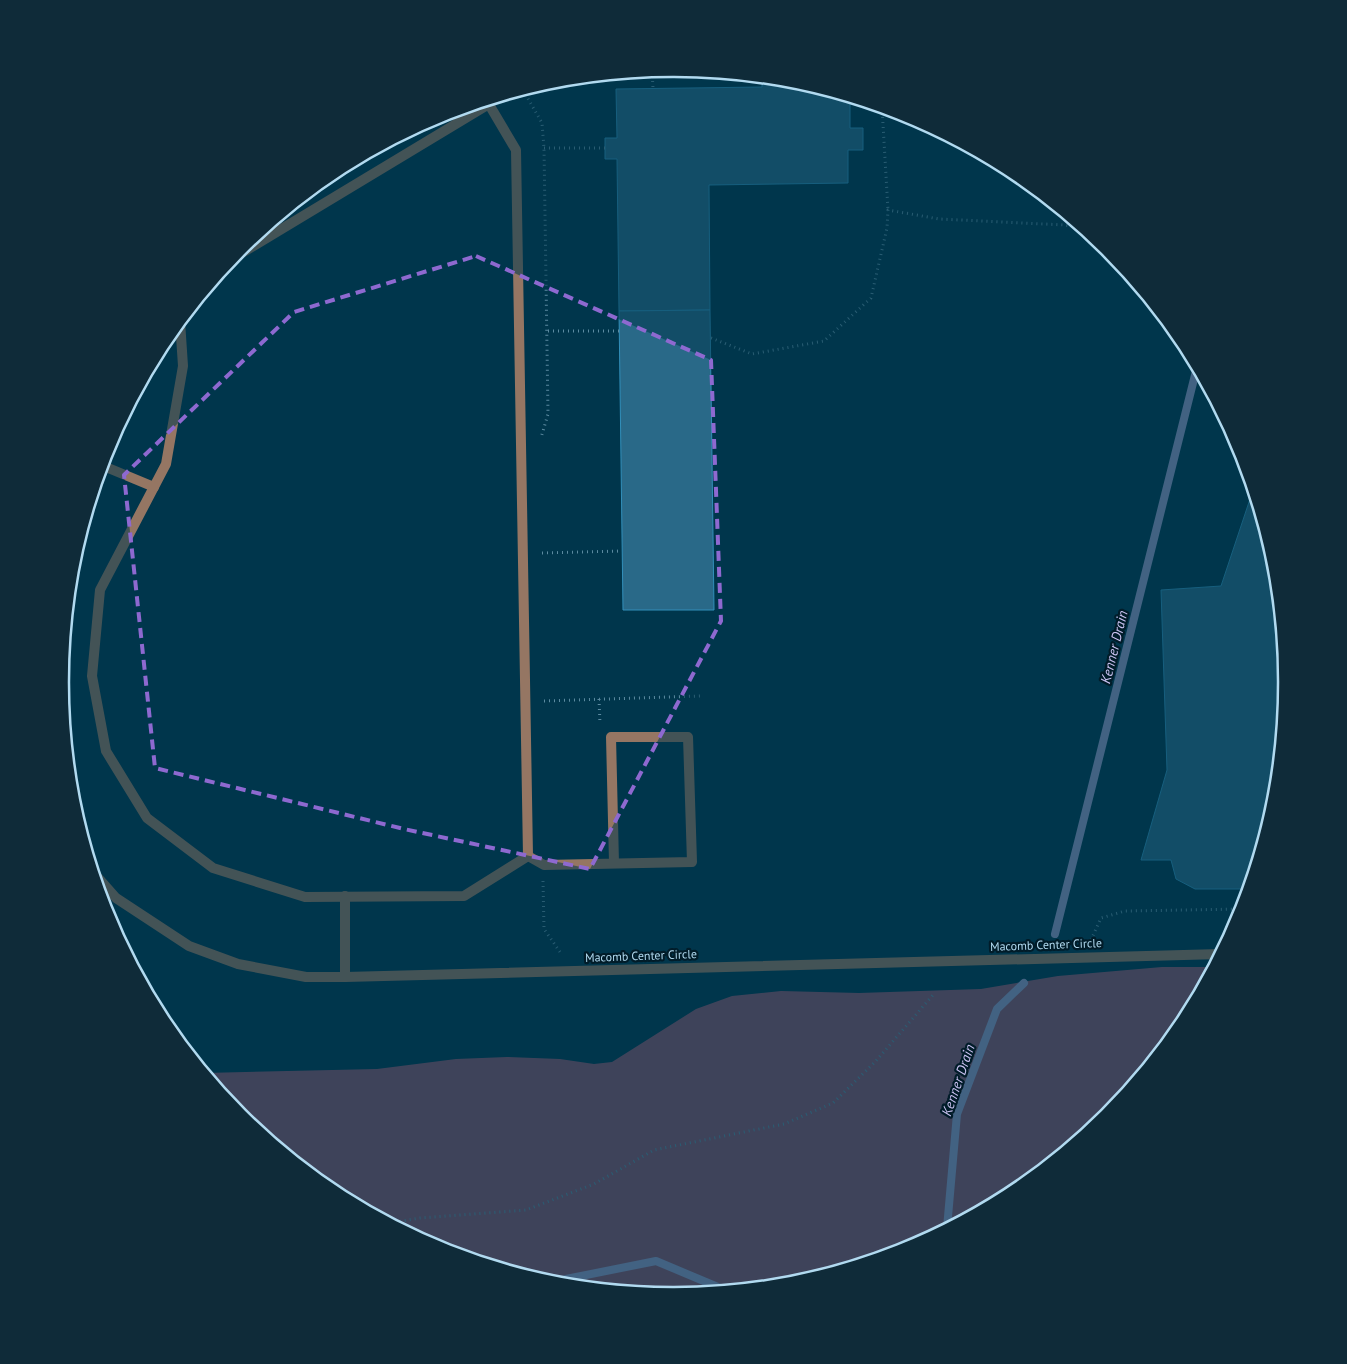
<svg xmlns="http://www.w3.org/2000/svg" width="1347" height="1364" viewBox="0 0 1347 1364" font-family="'PT Sans',sans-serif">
<rect width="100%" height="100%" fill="#00364c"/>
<path fill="#8b536c" d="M1162,967h52l-31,56 -76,93 -93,76 -106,57 -115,35 -120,11 -119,-11 -116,-35 -106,-57 -93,-76 -35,-43 173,-4 79,-10 51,-2 53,2 34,5 18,-2 84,-53 36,-13 49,-5 78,2 122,-4 77,-13z"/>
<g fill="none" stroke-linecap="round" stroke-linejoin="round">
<g stroke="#9298c3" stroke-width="8">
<path d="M1055,934l142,-567"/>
<path d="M947,1228l10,-114 40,-105 27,-26"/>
<path d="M559,1284l7,-5 90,-18 69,29"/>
</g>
</g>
<g fill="#296988" stroke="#328fba">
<path d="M762,77l31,3 57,17v31h13v22h-15v33l-139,2 1,125 -91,1 -2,-152h-12v-21h12l-1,-49 146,-2z"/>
<path d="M710,310l4,300h-91l-4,-299z"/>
<path d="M1253,490l22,73 10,103 1,27 -11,109 -26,87h-54l-19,-10 -5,-19h-30l26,-90 -6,-180 60,-4z"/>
</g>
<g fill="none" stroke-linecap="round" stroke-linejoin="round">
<g stroke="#5c8ba1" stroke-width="3" stroke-dasharray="1 4" stroke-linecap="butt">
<path d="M652,71l1,17"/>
<path d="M523,90l19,33 2,25 4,266 -7,24"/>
<path d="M882,107l6,103"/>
<path d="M544,148h61"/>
<path d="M548,331h71"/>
<path d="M711,338l41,16 72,-13 47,-43 16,-70 1,-18 51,9 126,6 17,3"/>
<path d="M542,553l80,-2"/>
<path d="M599,699l1,25"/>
<path d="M544,701l156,-5"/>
<path d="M543,881l1,48 16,23h3"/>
<path d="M1091,940l10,-22 24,-7 118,-2"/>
<path d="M390,1223l30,-5 106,-8 68,-26 60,-34 130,-26 49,-21 42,-41 58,-67"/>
</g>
<g stroke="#957663" stroke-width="10">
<path d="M230,260l259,-156"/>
<path d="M180,321l3,45 -17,98 -66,126 -8,86 14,75 41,67 66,50 92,29 159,-1 64,-40 -12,-706 -29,-49"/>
<path d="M101,465l53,22"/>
<path d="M528,856l16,9 148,-3 -4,-125h-77l3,126"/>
<path d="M345,896v81"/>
</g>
<path stroke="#957663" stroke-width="10" d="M93,872l23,26 73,48 49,18 68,13h39l876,-23"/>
</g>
<path d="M0 0H1347V1364H0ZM476,256l235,104 10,261 -131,248 -186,-40 -249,-61 -31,-293 170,-163z" fill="#00364c" fill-opacity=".55" fill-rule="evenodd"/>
<path fill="none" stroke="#8e69d0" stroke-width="4" stroke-dasharray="10 6" stroke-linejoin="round" d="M476,256l235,104 10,261 -131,248 -186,-40 -249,-61 -31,-293 170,-163z"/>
<g text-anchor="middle" stroke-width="4.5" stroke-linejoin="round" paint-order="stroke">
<g font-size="12" fill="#b1daf0" stroke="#011c29">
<text transform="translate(1046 945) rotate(-2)" y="4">Macomb Center Circle</text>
<text transform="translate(641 956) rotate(-2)" y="4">Macomb Center Circle</text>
</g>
<g font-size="14" font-style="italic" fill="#cbc3f2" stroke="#011c29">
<text transform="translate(1114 647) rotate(-76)" y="5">Kenner Drain</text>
<text transform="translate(958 1080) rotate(-71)" y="5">Kenner Drain</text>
</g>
</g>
<path d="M0 0H1347V1364H0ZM673 77H674A604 604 0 0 1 1278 681V683A604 604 0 0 1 674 1287H673A604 604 0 0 1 69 683V681A604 604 0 0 1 673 77Z" fill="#0f2b39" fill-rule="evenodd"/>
<path fill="none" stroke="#b1daf0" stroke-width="2.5" d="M673 77H674A604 604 0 0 1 1278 681V683A604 604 0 0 1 674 1287H673A604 604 0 0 1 69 683V681A604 604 0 0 1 673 77Z"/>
</svg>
